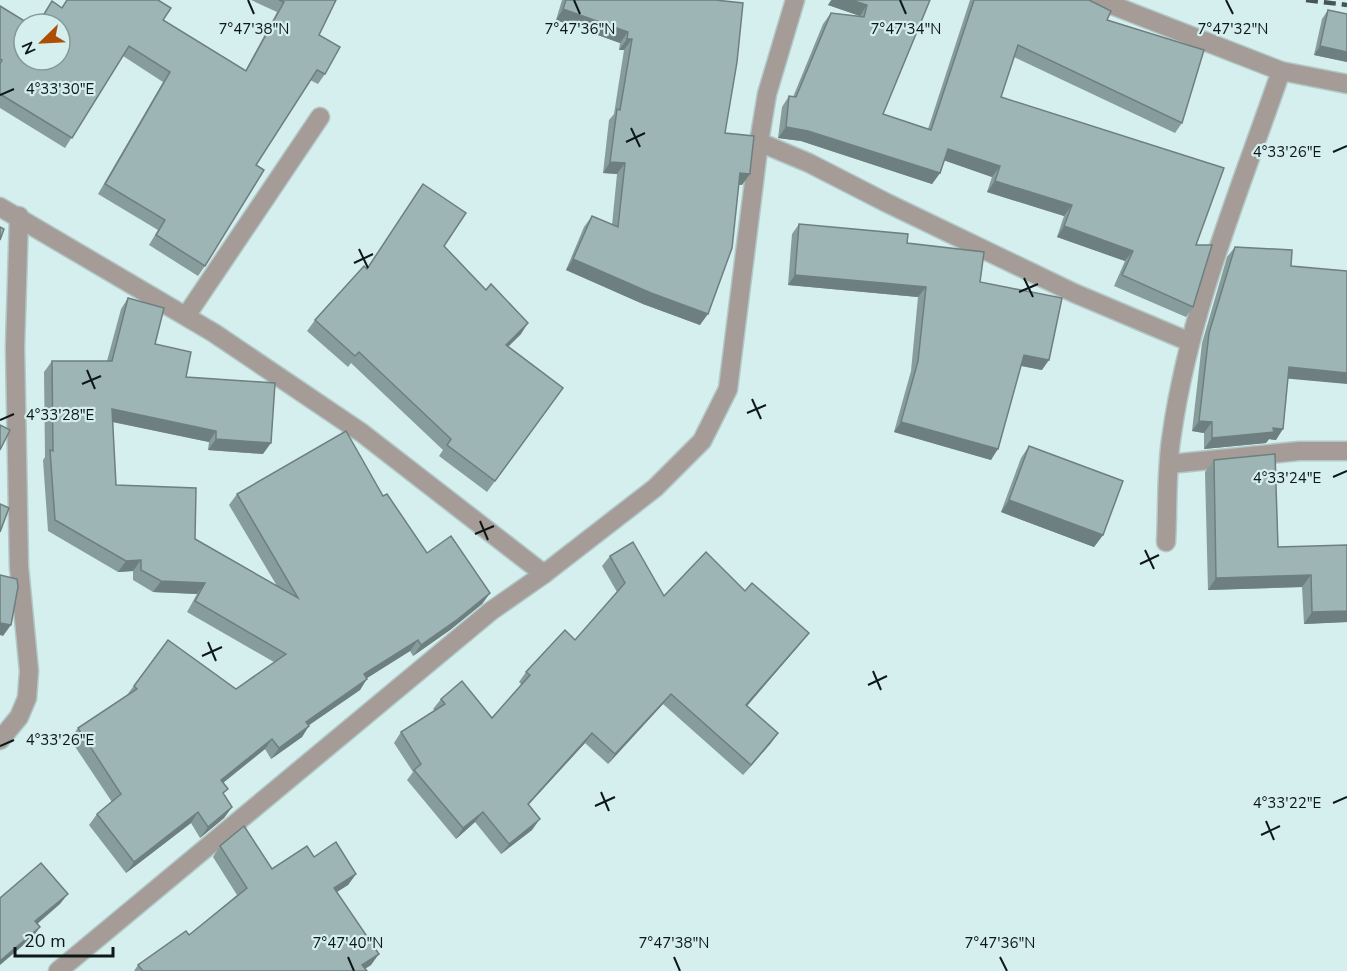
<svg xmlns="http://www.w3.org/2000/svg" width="1347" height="971" viewBox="0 0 1347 971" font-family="'Nunito Sans',sans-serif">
<rect width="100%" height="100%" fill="#d4efed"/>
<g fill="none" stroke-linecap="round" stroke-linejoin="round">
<defs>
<g id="street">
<path d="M1099,0l182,71 66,13"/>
<path d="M759,142l50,21 78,40 187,90 116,49"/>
<path d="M0,207l214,126 148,100 182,141"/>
<path d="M186,316l134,-199"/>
<path d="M1170,464l129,-13h48"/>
<path d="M1166,542c2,-36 0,-74 6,-109 18,-125 68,-243 109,-362"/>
<path d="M0,740l19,-23 8,-19 2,-27 -10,-104 -4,-220 4,-131"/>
<path d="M58,971l433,-360 53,-37 111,-86 47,-47 26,-52 31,-247 8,-48 28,-94"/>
</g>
</defs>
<use href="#street" stroke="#b1c8c7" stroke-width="21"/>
<use href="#street" stroke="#a59c98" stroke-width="18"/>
<path stroke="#465454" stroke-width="4.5" stroke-dasharray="12 6" stroke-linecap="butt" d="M1306,0l41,5"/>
</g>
<g fill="#879d9c">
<path d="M251,0h85l-17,35 6,39 -7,10 -8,-4 -54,85 -51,101 -7,10 -49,-31 9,-15 -60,-36 65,-112 -40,-26 -58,92 -65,-40v-102l26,16 11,2 15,-23 10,7 101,12 82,51 32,-59z"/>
<path d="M562,0h153l10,133 17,52 -3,-1 -39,141 -57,-21 -77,-34 18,-43 8,-11 20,9 5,-51 -14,-1 6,-53 5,-6 10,-64h-5l1,-7 -64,-23z"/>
<path d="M831,0h99l-47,114 45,15 42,-129h119l18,20 75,103 -7,10 -161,-76 -13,40 195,148 -3,62 -7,10 -72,-31 11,-25 -68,-24 7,-21 -77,-24 5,-15 -48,-17 -4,13 -8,11 -131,-43 -23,-3 4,-31 7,-11 4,1 30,-73 8,-11 29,3 -32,-11z"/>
<path d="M1328,10l19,4v48l-33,-7 8,-36z"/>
<path d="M799,224l108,19 73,39 62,88 -21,-4 -30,94 -97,-28 17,-61 7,-74 -130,-12 4,-51z"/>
<path d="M444,246l77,88 -13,13 55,41 -76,104 -48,-36 4,-6 -92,-87 -3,4 -41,-36 8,-11 52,-52z"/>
<path d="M1235,247l53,131 -12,62 -7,-1 -3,4 -62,6v-16l-12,-2 10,-88 25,-86z"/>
<path d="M128,298l27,46 108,110 -55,-4 1,-8 -97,-20 4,63 79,54 82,47 -48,-81 8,-11 146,2 44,57 63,40 -8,11 -32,26 -37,26 -3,-5 -43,27 -7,12 -51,35 -7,12 -31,22 -6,-10 -42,34 1,12 8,12 -8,11 -24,20 -9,-15 -65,50 -37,-48 8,-11 15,-12 -42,-63 8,-11 49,-33 41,-55 68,49 38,-27 -87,-50 10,-18 -44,-2 -20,-12v-9l-15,1 -70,-41 -5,-71 2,-3 -1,-85 8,-11h55l14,-52z"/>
<path d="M1029,446l74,89 -9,12 -93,-35 20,-54z"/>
<path d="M1214,460l64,87 69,-2v77l-43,2 -2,-37 -94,3 -3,-118z"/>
<path d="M610,556l54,40 81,-5 56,52 -54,63 24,37 -28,32 -80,-71 -55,60 -23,-21 -57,62 4,25 -31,24 -26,-32 -19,17 -49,-59 6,-8 -19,-29 7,-11 34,-21 -2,-2 8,-10 51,19 30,-33 -3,-3 7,-10 49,-32 42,-48 -15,-26z"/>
<path d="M220,846l52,23 42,-12 42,17 -8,11 -11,7 34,73 -6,3 2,3h-233l4,-6 51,-30 48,-40 -24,-38z"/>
</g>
<g fill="#6e7f7f">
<path d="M832,0h19l16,5 -7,11 -32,-11z"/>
<path d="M563,9l65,23 -8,11 -64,-23z"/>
<path d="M627,39h5l-8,11h-5z"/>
<path d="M1320,46l27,6v10l-33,-7z"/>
<path d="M786,127l22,4 132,42 -8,11 -131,-43 -23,-3z"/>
<path d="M948,149l52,17 -8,11 -52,-18z"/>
<path d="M610,162l15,1 -8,11 -14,-1z"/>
<path d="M740,173l10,1 -8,11 -9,-1z"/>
<path d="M995,181l77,24 -8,11 -77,-24z"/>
<path d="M1064,226l69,25 -8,10 -68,-24z"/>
<path d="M573,259l135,55 -8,11 -57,-21 -77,-34z"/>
<path d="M795,275l131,12 -8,10 -130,-12z"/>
<path d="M528,323l-7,11 -23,22 8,-11z"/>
<path d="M1024,355l25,5 -7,10 -25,-5z"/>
<path d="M1289,367l58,6v11l-66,-6z"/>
<path d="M112,409l104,22 -7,11 -105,-22z"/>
<path d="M1199,421l13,1 -8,11 -12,-2z"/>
<path d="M901,422l97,27 -7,11 -97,-28z"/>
<path d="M1273,428l10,1 -7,11 -7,-1 -3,4 -62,6 8,-11z"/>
<path d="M216,439l55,4 -8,11 -55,-4z"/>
<path d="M1009,500l94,35 -9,12 -93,-35z"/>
<path d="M141,560l-8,11 -15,1 8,-11z"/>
<path d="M1311,575l-9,12 -94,3 8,-12z"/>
<path d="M161,581l44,2 -8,11 -44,-2z"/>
<path d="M490,593l-8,11 -32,26 -37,26 8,-11z"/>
<path d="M1347,611v11l-43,2 8,-12z"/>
<path d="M0,623l11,2 -8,11 -3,-1z"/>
<path d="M809,633l-8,10 -62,72 7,-10z"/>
<path d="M418,640l-8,11 -54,34 8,-11z"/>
<path d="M367,679l-7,11 -61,42 7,-10z"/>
<path d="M671,694l-8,10 -55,60 7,-10z"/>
<path d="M309,726l-7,11 -31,22 8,-11z"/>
<path d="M592,733l-7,10 -65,71 8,-10z"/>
<path d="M778,733l-7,10 -28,32 8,-10z"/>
<path d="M272,739l-7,10 -51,41 7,-10z"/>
<path d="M232,807l-8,11 -24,20 8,-11z"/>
<path d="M198,812l-7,11 -65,50 8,-11z"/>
<path d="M483,812l-8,10 -19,17 7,-11z"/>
<path d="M540,819l-8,11 -31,24 8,-10z"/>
<path d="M356,874l-8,11 -21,13 7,-10z"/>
<path d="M68,894l-8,10 -32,28 7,-11z"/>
<path d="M40,927l-7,10 -33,28v-4z"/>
<path d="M379,954l-8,11 -9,6v-6z"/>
</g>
<g fill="#9db6b5" stroke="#6e7f7f" stroke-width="1.5">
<path d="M67,0h91l13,8 -8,12 83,51 38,-69 -5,-2h57l-17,35 21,12 -15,27 -8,-4 -61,95 8,5 -59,96 -49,-31 9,-15 -60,-36 65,-112 -41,-26 -57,92 -72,-44v-30l2,-4 -2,-1v-53l26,16 2,-3 9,5h-13v36h36v-36h-22l14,-23 10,7z"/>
<path d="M566,0h149l28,3 -6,59 -12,71 29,3 -4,36v2l-10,-1 -8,75 -24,66 -57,-21 -78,-34 19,-43 26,11 7,-64 -15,-1 7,-53 3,1 12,-71h-5l1,-7 -65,-23z"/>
<path d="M851,0h79l-47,114 48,16 43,-130h115l22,11 -4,9 97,30 -22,73 -164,-78 -17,52 223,71 -28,77h16l-19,62 -71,-32 11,-24 -69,-25 8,-21 -77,-24 5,-15 -52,-17 -8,24 -132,-42 -22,-4 3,-31 7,1 35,-84 33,4 3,-12z"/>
<path d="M1328,10l19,4v38l-27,-6z"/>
<path d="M423,184l43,29 -22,33 42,44 5,-6 37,39 -22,22 57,43 -68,93 -48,-36 4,-6 -92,-87 -4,4 -40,-36 49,-54 3,3z"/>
<path d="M799,224l109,10 -1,9 77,9 -4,30 82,16 -13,62 -25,-5 -26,94 -97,-27 17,-61 8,-74 -131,-12z"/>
<path d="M0,227l4,2 -4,11z"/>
<path d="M1235,247l57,3 -1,16 56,5v102l-58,-6 -6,62 -10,-1 1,4 -62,6v-16l-13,-1 10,-88z"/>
<path d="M128,298l36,10 -9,36 36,8 -5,25 89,6 -4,60 -55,-4v-8l-104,-22 4,76 80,3 -1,51 103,59 -61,-104 109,-63 37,65 4,-2 40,59 24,-17 39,57 -32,26 -37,26 -3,-5 -54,34 3,5 -61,43 3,4 -30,22 -7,-9 -51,41 7,9 -5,4 9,14 -24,20 -10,-15 -64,50 -37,-48 24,-20 -43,-66 59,-39 -3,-3 34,-46 68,49 50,-35 -91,-53 10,-18 -44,-2 -20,-11v-10l-15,1 -71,-41 -5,-70 3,1 -1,-90h60z"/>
<path d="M0,425l10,5 -10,20z"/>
<path d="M1029,446l94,35 -20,54 -94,-35z"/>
<path d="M1275,454l3,93 69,-2v66l-35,1 -1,-37 -95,3 -2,-118z"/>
<path d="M0,504l9,4 -9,24z"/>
<path d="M633,542l31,54 42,-44 39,39 7,-8 57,50 -63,72 32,28 -27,32 -80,-71 -56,60 -23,-21 -64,71 12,15 -31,25 -26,-32 -20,16 -49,-58 7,-6 -20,-32 44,-28 -4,-5 21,-18 30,37 38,-43 -4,-3 39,-42 10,10 50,-57 -15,-27z"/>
<path d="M0,575l17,4 1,8 -7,38 -11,-2z"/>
<path d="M244,826l28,43 35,-23 7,11 22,-15 20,32 -22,14 45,66 -17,11 5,6h-224l-5,-6 48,-34 3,4 58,-47 -27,-42z"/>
<path d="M41,863l27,31 -33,27 5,6 -40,34v-63z"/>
</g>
<path fill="none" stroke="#0f1818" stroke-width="2" d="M248,0l6,14M574,0l6,14M900,0l6,14M1226,0l7,14M0,95l14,-6M631,128l9,19M626,142l19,-9M1333,152l14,-6M359,249l9,19M354,263l19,-9M1024,278l9,19M1019,292l19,-8M87,370l8,19M82,384l19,-8M752,399l9,20M747,413l19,-8M0,420l14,-6M1333,477l14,-6M480,521l8,19M475,534l19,-8M1145,550l9,19M1140,564l19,-9M208,642l8,19M202,656l20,-9M873,671l8,19M868,685l19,-9M0,746l14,-6M601,792l8,19M1333,803l14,-6M595,806l20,-9M1266,821l8,19M1261,835l19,-9M348,957l6,14M674,957l6,14M1000,957l7,14"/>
<g font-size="15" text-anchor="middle" fill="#0f1818" stroke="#d4efed" stroke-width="4.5" stroke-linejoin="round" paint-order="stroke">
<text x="254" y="34">7°47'38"N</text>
<text x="580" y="34">7°47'36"N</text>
<text x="906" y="34">7°47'34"N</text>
<text x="1233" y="34">7°47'32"N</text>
<text x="60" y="94">4°33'30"E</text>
<text x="1287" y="157">4°33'26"E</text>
<text x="60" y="420">4°33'28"E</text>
<text x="1287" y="483">4°33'24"E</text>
<text x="60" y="745">4°33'26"E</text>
<text x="1287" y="808">4°33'22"E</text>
<text x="348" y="948">7°47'40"N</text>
<text x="674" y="948">7°47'38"N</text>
<text x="1000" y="948">7°47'36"N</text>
</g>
<g transform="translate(42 42) rotate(246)"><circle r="28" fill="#d4efed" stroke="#859998" stroke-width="1.5"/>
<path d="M0-4.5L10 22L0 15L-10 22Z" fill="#ae4e04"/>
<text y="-9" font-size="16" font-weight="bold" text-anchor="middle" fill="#0f1818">N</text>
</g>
<path d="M15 947v9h98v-9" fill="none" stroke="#0f1818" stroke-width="3"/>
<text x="24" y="947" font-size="18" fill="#0f1818" stroke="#d4efed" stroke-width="4.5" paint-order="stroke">20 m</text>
</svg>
